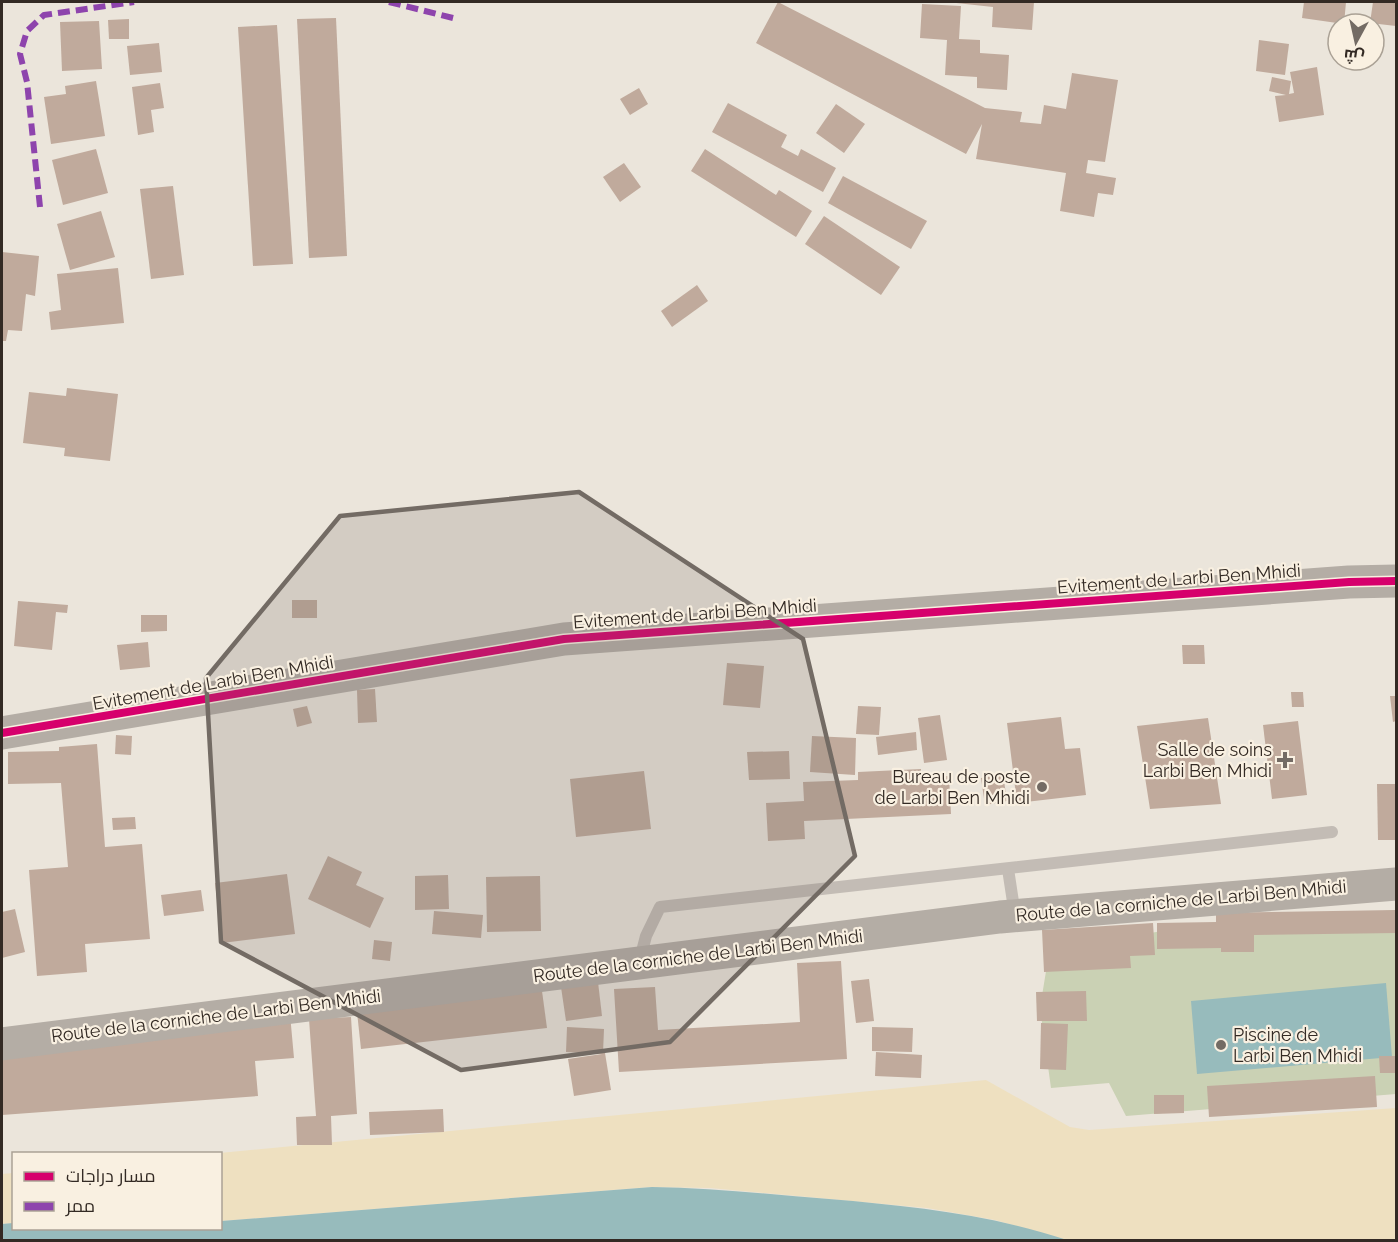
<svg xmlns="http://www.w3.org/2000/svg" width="1398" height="1242" viewBox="0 0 1398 1242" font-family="Raleway,Cairo,sans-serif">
<rect width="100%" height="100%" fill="#ebe5db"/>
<path fill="#cad1b4" d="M1396,910v184l-270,22 -17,-33 -58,5 -11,-80 8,-49 45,-17 114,-18z"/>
<g fill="#eee0c0">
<path d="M986,1080l84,47 19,3 307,-22v132h-329l-72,-20 -68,-12 -217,-20 -59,-1 -430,34 -1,-67h-11z"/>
<path d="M13,1173v50l-11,1v-50z"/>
</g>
<g fill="#97bbbc">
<path d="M1386,983l6,74 -195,17 -6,-73z"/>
<path d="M652,1187c59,1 118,7 177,12 81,7 160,15 238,41h-1065v-16l11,-1 1,5h206l1,-7z"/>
</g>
<g fill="#c0aa9c">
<path d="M778,2l207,106 37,4 -2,10 21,2 3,-19 22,4 6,-36 46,7 -13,82 -17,-2 -2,13 30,5 -3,17 -15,-2 -4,24 -34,-6 6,-38 -90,-14 6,-35 -16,30 -210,-111z"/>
<path d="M947,2h87l-2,28 -40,-3 1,-20z"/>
<path d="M1304,2h42l-2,22 -42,-6z"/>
<path d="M1373,2h23v24l-26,-3z"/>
<path d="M922,4l39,2 -2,33 21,1v13l29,2 -2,35 -30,-2v-11l-32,-2 2,-35 -27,-2z"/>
<path d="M336,18l11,238 -38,2 -12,-239z"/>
<path d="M129,19v20h-20l-1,-19z"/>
<path d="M99,21l3,48 -40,2 -2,-49z"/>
<path d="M277,25l16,239 -40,2 -15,-239z"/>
<path d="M1259,40l30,4 -4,31 -29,-4z"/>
<path d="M159,43l3,29 -32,3 -3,-29z"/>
<path d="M1317,67l7,48 -45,7 -4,-26 11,-1 -17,-4 3,-14 19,4 -2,13 5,-1 -4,-21z"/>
<path d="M96,81l9,55 -54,8 -7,-47 22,-3 -1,-8z"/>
<path d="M160,83l4,25 -13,2 3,22 -16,3 -6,-48z"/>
<path d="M639,88l9,16 -18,11 -10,-16z"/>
<path d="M728,103l59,32 -6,12 17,9 3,-7 35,19 -13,24 -111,-60z"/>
<path d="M836,104l29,20 -21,29 -28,-20z"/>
<path d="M96,149l12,44 -45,12 -11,-45z"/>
<path d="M705,149l71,46 3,-5 33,21 -16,26 -105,-66z"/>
<path d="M624,163l17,24 -21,15 -17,-25z"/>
<path d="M843,176l84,45 -16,28 -83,-46z"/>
<path d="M173,186l11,89 -33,4 -11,-90z"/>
<path d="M101,211l14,46 -45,13 -13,-46z"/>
<path d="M824,216l76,51 -19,28 -76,-51z"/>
<path d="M2,252l37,4 -4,40 -9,-2 -4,37 -14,-1 -2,11h-4z"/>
<path d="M118,268l6,55 -73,7 -2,-18 12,-2 -4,-36z"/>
<path d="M697,285l11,16 -36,26 -11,-16z"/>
<path d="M67,388l51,6 -8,67 -46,-5 1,-8 -42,-5 6,-51 37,4z"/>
<rect x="292" y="600" width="25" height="18"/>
<path d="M18,601l50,4 -1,8 -11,-1 -4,38 -38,-4z"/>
<path d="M141,615h26v16l-26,1z"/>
<path d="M148,642l2,25 -30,3 -3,-25z"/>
<path d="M1182,645h22l1,19h-22z"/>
<path d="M727,663l37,3 -4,42 -37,-3z"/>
<path d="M375,689l2,33 -19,1 -1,-33z"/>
<path d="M1291,692h12l1,15h-12z"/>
<path d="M1390,696h6v25l-3,1z"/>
<path d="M307,706l5,17 -15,4 -4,-18z"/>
<path d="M858,706l23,1 -2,28 -23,-1z"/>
<path d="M940,715l7,45 -23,3 -6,-45z"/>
<path d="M1061,717l4,32 15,-1 6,47 -69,8 -10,-80z"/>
<path d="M1208,718l13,86 -71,5 -13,-83z"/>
<path d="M1298,721l9,74 -35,4 -9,-74z"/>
<path d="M916,732l1,18 -39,5 -2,-18z"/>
<path d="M116,735l16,1 -1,19 -16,-1z"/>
<path d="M812,736l44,2 -1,37 -45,-3z"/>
<path d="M97,744l8,103 37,-3 8,95 -65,5 2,28 -50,4 -8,-106 39,-3 -7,-84 -53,1v-32l51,-1v-4z"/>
<path d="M789,751l1,28 -41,1 -2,-28z"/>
<path d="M921,769v8l28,-1 2,38 -147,7 1,18 -37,2 -2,-38 38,-2 -1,-19 55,-2v-8z"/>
<path d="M644,771l7,58 -75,8 -6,-58z"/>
<path d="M1003,774l4,27 -22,4 -4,-27z"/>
<path d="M1377,784h19v56h-18z"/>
<path d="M135,817l1,12 -23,1 -1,-12z"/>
<path d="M328,856l34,16 -6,13 28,13 -14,30 -62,-29z"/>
<path d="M287,874l8,60 -73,9 -7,-60z"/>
<path d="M448,875l1,34 -34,1v-34z"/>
<path d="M540,876l1,55 -54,1 -1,-55z"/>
<path d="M201,890l3,21 -40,5 -3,-21z"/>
<path d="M15,909l10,43 -23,6v-46z"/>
<path d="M1396,910v23l-142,2v17h-33v-4l-64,1v-26l59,-1v-9z"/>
<path d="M434,911l49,4 -2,23 -49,-4z"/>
<path d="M1153,923l2,32 -25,1 1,12 -87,4 -2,-42z"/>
<path d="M374,940l18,2 -2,19 -18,-2z"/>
<path d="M841,961l6,98 -228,13 -5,-83 41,-2 3,43 142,-8 -3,-59z"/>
<path d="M869,979l5,42 -18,2 -5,-42z"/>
<path d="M598,982l4,34 -36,5 -5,-34z"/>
<path d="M542,991l5,37 -186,21 -4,-37z"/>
<path d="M1086,991l1,30h-50l-1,-29z"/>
<path d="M290,1014l4,44 -39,3 3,35 -256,19v-64z"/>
<path d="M351,1017l6,97 -26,2 1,29h-35l-1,-28 20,-1 -7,-97z"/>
<path d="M1041,1023l27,1 -2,46 -26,-1z"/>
<path d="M567,1027l37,2 -1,24h2l6,37 -37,6 -6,-37 34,-5 -36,-2z"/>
<path d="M872,1027l41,1 -1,24 -40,-1z"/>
<path d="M876,1052l46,3 -1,23 -46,-2z"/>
<path d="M1379,1056h17v17h-16z"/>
<path d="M1375,1076l2,31 -168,10 -2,-31z"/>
<path d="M1154,1095h30v18l-30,1z"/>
<path d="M443,1109l1,23 -74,3 -1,-23z"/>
</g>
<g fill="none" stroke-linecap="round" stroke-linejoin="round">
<g stroke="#c3bcb5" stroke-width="12">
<path d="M1008,869l7,46"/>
<path d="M640,959l6,-23 14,-29 672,-75"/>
</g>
<g stroke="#b4ada5" stroke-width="33">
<path d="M2,733l562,-94 785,-57 47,-1"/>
<path d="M2,1044l998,-127 396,-33"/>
</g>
<g stroke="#8e44ad" stroke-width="6" stroke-dasharray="12 6" stroke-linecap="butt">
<path d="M389,2l68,17"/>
<path d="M40,207l-13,-125 -7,-28 7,-23 17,-16 90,-13"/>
</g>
<defs>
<path id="cycleway" d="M2,733l562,-94 785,-57 47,-1"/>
</defs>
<use href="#cycleway" stroke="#f9f0e1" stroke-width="11"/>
<use href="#cycleway" stroke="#d6006c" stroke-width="8"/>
</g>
<path fill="#736b64" fill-opacity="0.2" stroke="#736b64" stroke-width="4.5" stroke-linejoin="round" d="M579,492l224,147 52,217 -185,186 -209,28 -240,-128 -15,-264 134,-162z"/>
<g fill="#736b64" stroke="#f9f0e1" stroke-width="2">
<path d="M1282 751h6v6h6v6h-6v6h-6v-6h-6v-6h6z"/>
<circle cx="1042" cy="787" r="6"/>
<circle cx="1221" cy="1045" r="6"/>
</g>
<g text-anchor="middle" stroke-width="4.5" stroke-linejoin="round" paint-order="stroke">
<g font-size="18" fill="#332a24" stroke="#f9f0e1">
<text transform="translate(1179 579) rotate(-4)" y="6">Evitement de Larbi Ben Mhidi</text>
<text transform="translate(695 614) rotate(-4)" y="6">Evitement de Larbi Ben Mhidi</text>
<text transform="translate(213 683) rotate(-10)" y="6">Evitement de Larbi Ben Mhidi</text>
<text transform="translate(1181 901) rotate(-5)" y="6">Route de la corniche de Larbi Ben Mhidi</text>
<text transform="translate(698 956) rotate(-7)" y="6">Route de la corniche de Larbi Ben Mhidi</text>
<text transform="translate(216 1016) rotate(-7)" y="6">Route de la corniche de Larbi Ben Mhidi</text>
</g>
<g font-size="18" fill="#332a24" stroke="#f9f0e1" text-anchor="end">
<text x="1272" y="756">Salle de soins<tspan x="1272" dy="21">Larbi Ben Mhidi</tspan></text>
<text x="1030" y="783">Bureau de poste<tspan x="1030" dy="21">de Larbi Ben Mhidi</tspan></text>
<text x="1233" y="1041" text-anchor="start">Piscine de<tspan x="1233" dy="21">Larbi Ben Mhidi</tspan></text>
</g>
</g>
<rect width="1398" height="1242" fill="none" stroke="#332a24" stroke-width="6"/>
<rect x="12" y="1152" width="210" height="78" fill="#f9f0e1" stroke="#aaa195" stroke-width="1.5"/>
<rect x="24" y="1172" width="30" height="9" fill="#d6006c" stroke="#aaa195" stroke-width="1.5"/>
<text x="66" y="1182" font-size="18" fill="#332a24">مسار دراجات</text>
<rect x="24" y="1202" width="30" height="9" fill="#8e44ad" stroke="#aaa195" stroke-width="1.5"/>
<text x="66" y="1212" font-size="18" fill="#332a24">ممر</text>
<g transform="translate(1356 42) rotate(188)"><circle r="28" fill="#f9f0e1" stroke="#aaa195" stroke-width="1.5"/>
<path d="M0-4.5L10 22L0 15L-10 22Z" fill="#736b64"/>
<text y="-9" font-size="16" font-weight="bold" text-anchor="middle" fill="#332a24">ش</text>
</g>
</svg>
